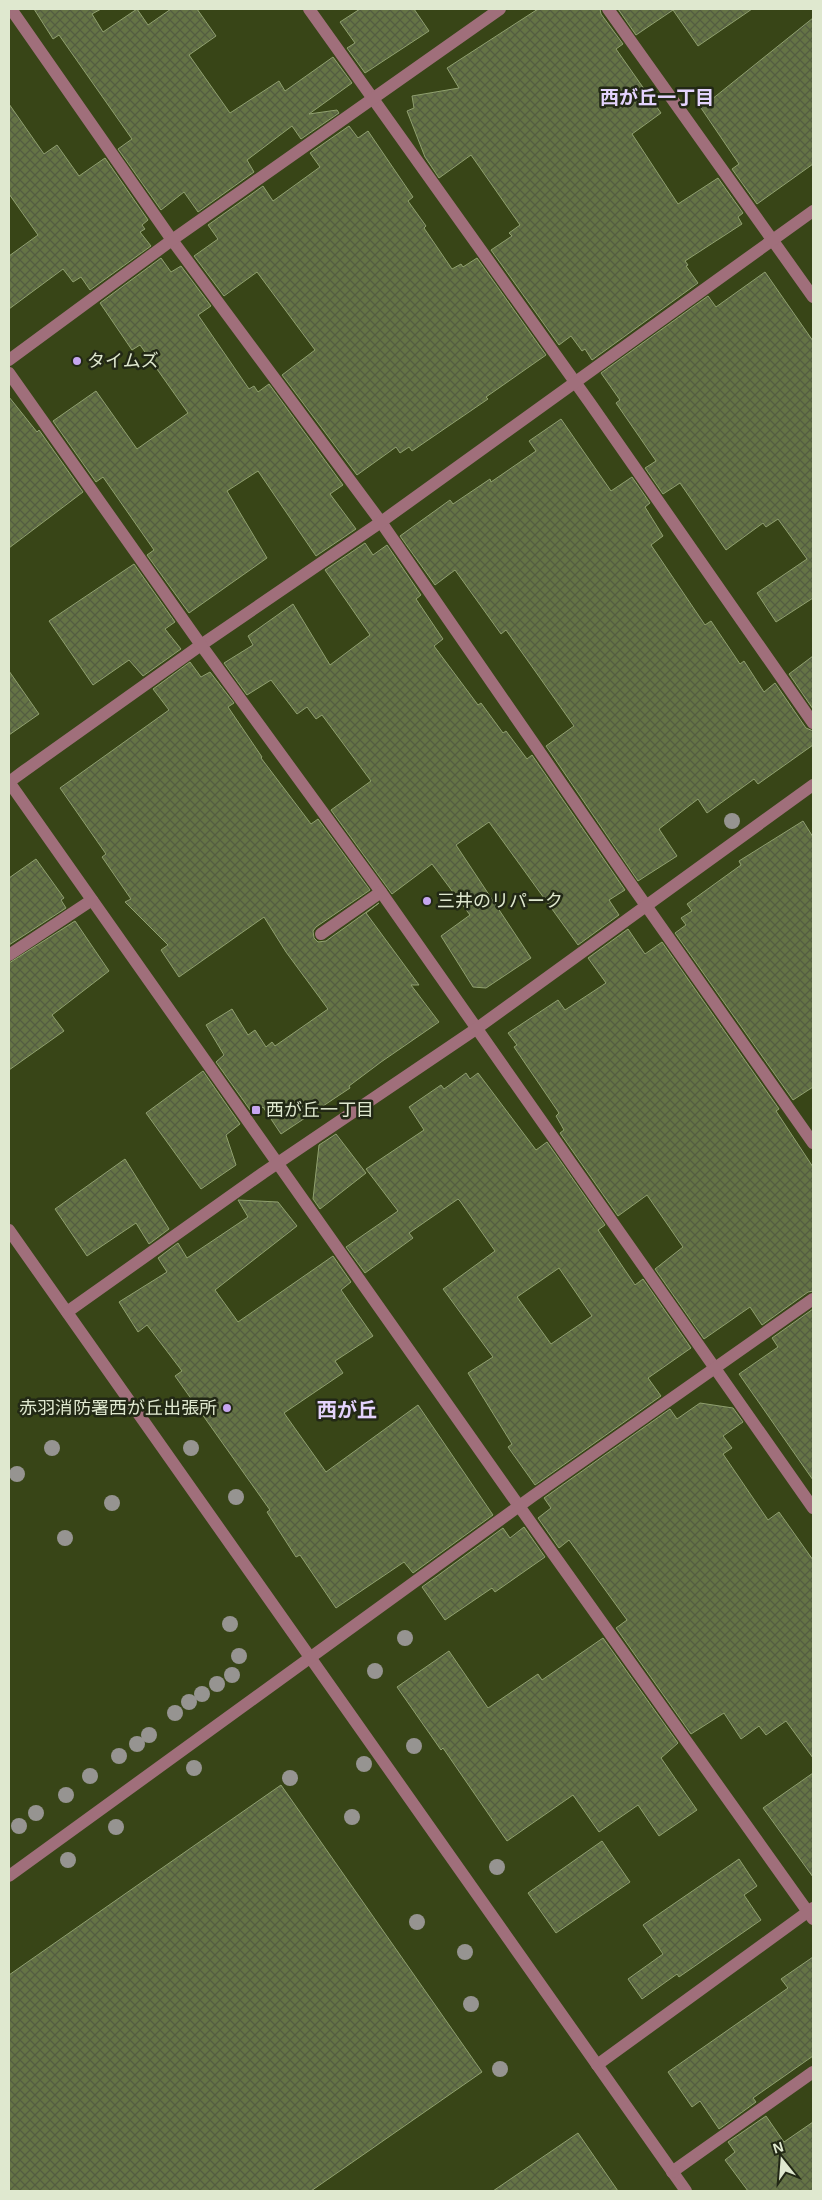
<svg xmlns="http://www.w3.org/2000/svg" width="822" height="2200" viewBox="0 0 822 2200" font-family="Helvetica,'Noto Sans JP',sans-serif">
<defs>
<pattern id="building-cross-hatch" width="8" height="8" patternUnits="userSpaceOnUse" patternTransform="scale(1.25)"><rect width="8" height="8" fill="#657445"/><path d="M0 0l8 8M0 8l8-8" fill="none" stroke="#545d42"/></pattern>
</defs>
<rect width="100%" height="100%" fill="#384517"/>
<g fill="url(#building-cross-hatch)" stroke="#90a070" fill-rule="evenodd">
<path d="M34,9h67l-9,5 11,18 34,-23 11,16 23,-16h26l19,27 -27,19 41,58 49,-32 6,10 48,-34 19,26 -43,31 28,-4 2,3 -38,26 -9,-13 -45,34 7,12 -56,40 -14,-20 -23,18 -43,-61 14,-10 -73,-104 -6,4z"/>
<path d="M360,9h54l15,22 -64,42 -18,-25 8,-5 -15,-21z"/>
<path d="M538,9h62l1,5 22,30 -7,5 45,64 -29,21 46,70 40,-26 25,35 -5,4 4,7 -57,37 3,4 -2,1 12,17 -106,77 -7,-11 -3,2 -11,-15 -12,9 -68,-95 21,-14 -3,-3 11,-8 -49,-70 -32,23 -14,-21 -18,-46 7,-3 -2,-12 47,-8 -12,-20z"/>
<path d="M618,9h134l-54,37 -25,-36 -37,25z"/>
<path d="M813,18v146l-56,40 -25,-35 7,-5 -38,-56z"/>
<path d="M9,104l35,50 13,-9 22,31 26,-18 43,62 -6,5 3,4 -5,3 11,14 -61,44 -9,-13 -8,5 -10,-13 -54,40v-53l29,-21 -29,-41z"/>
<path d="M349,126l9,12 10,-7 45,66 -5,4 18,25 -2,2 28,41 9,-5 2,3 14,-9 69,97 -60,42 2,2 -76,52 -3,-4 -9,6 -4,-6 -39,28 -75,-100 33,-25 -58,-78 -33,24 -30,-40 24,-17 -10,-14 55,-39 10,15 47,-34 -10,-14z"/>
<path d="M161,258l10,14 10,-6 30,40 -13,9 51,74 5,-3 4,6 11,-8 74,101 -13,9 26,35 -40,27 -58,-85 -31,20 40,67 -78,55 -42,-58 7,-5 -51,-73 -7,5 -43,-61 43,-30 41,58 51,-36 -48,-68 -8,5 -32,-47z"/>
<path d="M765,272l48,69v257l-37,24 -19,-29 50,-34 -29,-40 -12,8 -3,-4 -37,27 -46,-67 -17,11 -18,-26 11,-7 -40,-58 4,-3 -19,-27 107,-77 8,11z"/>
<path d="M9,397l28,35 2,-2 44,62 -74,56z"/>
<path d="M561,419l50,72 21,-14 18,26 -5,4 18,29 -12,9 54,80 6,-4 29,43 4,-3 20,31 11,-9 31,45 7,3v14l-55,39 -4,-5 -47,34 -9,-14 -39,30 18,27 -39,25 -92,-135 28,-20 -68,-96 -5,4 -46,-64 -20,15 -35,-49 50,-36 3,4 37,-25 1,3 45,-31 -7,-10z"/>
<path d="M365,543l8,12 14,-10 34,50 -5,4 27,40 -9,7 44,59 3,-2 22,30 3,-2 21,28 5,-4 93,135 -16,10 10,15 -41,30 -89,-123 -33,23 75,113 -45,30 -13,-1 -32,-51 29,-21 -38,-51 -40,30 -61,-84 40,-29 -49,-66 -6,4 -9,-12 -10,7 -26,-34 -24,15 -23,-32 29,-18 -5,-9 45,-32 37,61 40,-30 -45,-65z"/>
<path d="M134,564l41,58 -10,7 16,20 -38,27 -14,-16 -36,25 -44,-64z"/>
<path d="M813,656v53l-24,-35z"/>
<path d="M190,662l11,15 9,-5 24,31 -6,4 34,50 -1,1 50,66 7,-5 52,71 -54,37 -3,4 1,7 4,4 8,-1 53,-38 -13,10 53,72h-8l28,37 -58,40 -32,24 1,2 -69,46 -18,-27 -10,7 -37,-52 8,-7 -18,-30 26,-16 16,26 7,-5 11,17 6,-5 3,4 53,-37 -42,-57 -22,-35 -85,60 -18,-27 7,-5 -43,-43 6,-3 -29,-42 4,-3 -46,-66 109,-78 -16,-21z"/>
<path d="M9,671l30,43 -30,21z"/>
<path d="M803,821l10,16v250l-20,13 -118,-167 11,-8 -5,-7 11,-7 -5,-7 54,-39 -2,-4z"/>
<path d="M36,859l28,39 -3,2 5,8 -57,37v-67z"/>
<path d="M75,921l34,50 -57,44 12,16 -55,39v-107z"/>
<path d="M628,929l17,25 17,-12 117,167 -3,2 37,56v124l-5,1 -46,33 -12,-18 -46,32 -49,-70 28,-22 -36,-52 -29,21 -58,-83 4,-3 -8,-14 3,-3 -45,-66 3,-2 -9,-12 50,-33 7,10 41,-27 -18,-25z"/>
<path d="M203,1071l37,53 -14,11 10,30 -35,24 -55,-76z"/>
<path d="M466,1073l4,6 8,-6 58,77 11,-8 58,83 -7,5 37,55 8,-6 48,69 -43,30 13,18 -126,89 -27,-38 4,-3 -44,-71 25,-16 -50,-68 52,-38 -35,-50 -2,-2 -49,34 4,5 -48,35 -19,-26 52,-36 -32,-42 58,-39 -15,-23 32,-22 3,4zM559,1268l33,48 -41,28 -34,-47z"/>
<path d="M336,1134l30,39 -46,36 -7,-10 6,-54z"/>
<path d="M125,1159l44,70 -20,15 -13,-21 -49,33 -32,-47z"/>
<path d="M238,1200l40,2 19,24 -82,64 23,32 95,-66 18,26 -10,8 32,46 -38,25 8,12 -59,40 42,59 92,-67 75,110 -80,58 -9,-11 -68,46 -36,-53 -4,2 -29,-45 3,-2 -95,-134 7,-5 -35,-46 -9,7 -19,-30 48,-30 -9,-14 20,-15 9,15 61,-41z"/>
<path d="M813,1309v171l-74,-106 39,-27 -6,-9z"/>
<path d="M700,1403l33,5 10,14 -20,14 9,12 -9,6 45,66 11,-8 34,48v198l-27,-37 -20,14 -7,-9 -18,13 -17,-26 -33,21 -75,-106 11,-8 -58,-80 -10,8 -21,-30 13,-10 -7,-10 126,-89 7,10z"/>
<path d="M524,1527l21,30 -50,35 -3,-4 -47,32 -23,-33 81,-59 7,10z"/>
<path d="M603,1638l75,105 -17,15 36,52 -38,26 -21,-31 -39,27 -26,-37 -66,46 -64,-93 -2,2 -44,-63 52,-36 39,57 50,-34 4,6z"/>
<path d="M813,1773v104l-50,-69z"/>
<path d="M281,1785l201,287 -171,119h-302v-216z"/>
<path d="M602,1841l28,41 -74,51 -28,-40z"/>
<path d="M739,1859l18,27 -13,9 17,25 -82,57 -2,-3 -35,25 -14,-20 35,-25 -20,-29z"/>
<path d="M813,1957v99l-60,42 3,4 -37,27 -19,-28 -8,6 -24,-35 120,-84 -7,-9z"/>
<path d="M766,2116l18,26 29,-20v69h-65l-23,-31 10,-8 -7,-10z"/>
<path d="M578,2133l40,58h-125z"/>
</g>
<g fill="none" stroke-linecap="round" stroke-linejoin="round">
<g stroke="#a06f7b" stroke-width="12">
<path d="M11,9l161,231 209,282 247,358 185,263"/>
<path d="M309,9l281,394 223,320"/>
<path d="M608,9l205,288"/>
<path d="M813,211l-432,311 -180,123 -177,126 -15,11 510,724 294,413"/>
<path d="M9,360l163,-120 328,-231"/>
<path d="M9,373l192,272 180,247 432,616"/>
<path d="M321,934l60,-42"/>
<path d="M9,955l83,-55"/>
<path d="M9,1230l677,961"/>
<path d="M67,1312l196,-139 213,-144 337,-244"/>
<path d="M9,1876l524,-380 280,-197"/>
<path d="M597,2065l216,-157"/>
<path d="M672,2172l141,-100"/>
</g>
</g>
<g fill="#969491">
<circle cx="732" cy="821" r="8"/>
<circle cx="52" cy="1448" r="8"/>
<circle cx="191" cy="1448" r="8"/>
<circle cx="17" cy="1474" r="8"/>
<circle cx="236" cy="1497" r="8"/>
<circle cx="112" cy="1503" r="8"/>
<circle cx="65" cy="1538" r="8"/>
<circle cx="230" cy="1624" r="8"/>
<circle cx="405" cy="1638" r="8"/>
<circle cx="239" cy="1656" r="8"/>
<circle cx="375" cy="1671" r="8"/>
<circle cx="232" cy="1675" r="8"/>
<circle cx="217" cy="1684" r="8"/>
<circle cx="202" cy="1694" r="8"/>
<circle cx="189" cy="1702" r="8"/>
<circle cx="175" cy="1713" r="8"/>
<circle cx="149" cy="1735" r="8"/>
<circle cx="137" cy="1744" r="8"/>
<circle cx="414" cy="1746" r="8"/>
<circle cx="119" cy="1756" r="8"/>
<circle cx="364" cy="1764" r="8"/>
<circle cx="194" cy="1768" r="8"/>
<circle cx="90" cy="1776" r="8"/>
<circle cx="290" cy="1778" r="8"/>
<circle cx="66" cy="1795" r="8"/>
<circle cx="36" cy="1813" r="8"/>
<circle cx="352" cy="1817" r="8"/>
<circle cx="19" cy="1826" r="8"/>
<circle cx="116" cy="1827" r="8"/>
<circle cx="68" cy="1860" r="8"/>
<circle cx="497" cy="1867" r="8"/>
<circle cx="417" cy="1922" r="8"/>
<circle cx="465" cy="1952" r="8"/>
<circle cx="471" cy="2004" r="8"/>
<circle cx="500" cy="2069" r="8"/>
</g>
<g fill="#c6a6f0" stroke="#222815" stroke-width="2">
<circle cx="77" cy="361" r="5"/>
<circle cx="427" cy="901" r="5"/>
<rect x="251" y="1105" width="10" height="10" rx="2.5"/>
<circle cx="227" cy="1408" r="5"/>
</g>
<g text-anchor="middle" stroke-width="5" stroke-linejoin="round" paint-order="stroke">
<g font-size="18" fill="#dfe8cf" stroke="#222815" text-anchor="start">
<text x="87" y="367">タイムズ</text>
<text x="437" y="907">三井のリパーク</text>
<text x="266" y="1116">西が丘一丁目</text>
<text x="217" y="1414" text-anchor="end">赤羽消防署西が丘出張所</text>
</g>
<g font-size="19" font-weight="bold" fill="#e4d3fd" stroke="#222815">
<text x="657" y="104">西が丘一丁目</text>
</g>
<g font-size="20" font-weight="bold" fill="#e4d3fd" stroke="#222815">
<text x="347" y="1417">西が丘</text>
</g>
</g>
<rect width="822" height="2200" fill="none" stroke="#dfe8cf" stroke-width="20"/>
<g transform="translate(782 2160) rotate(343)" stroke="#222815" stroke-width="4" paint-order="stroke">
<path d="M0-4L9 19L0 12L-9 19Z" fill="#dfe8cf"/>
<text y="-8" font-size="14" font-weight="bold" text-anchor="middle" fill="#dfe8cf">N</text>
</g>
</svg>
